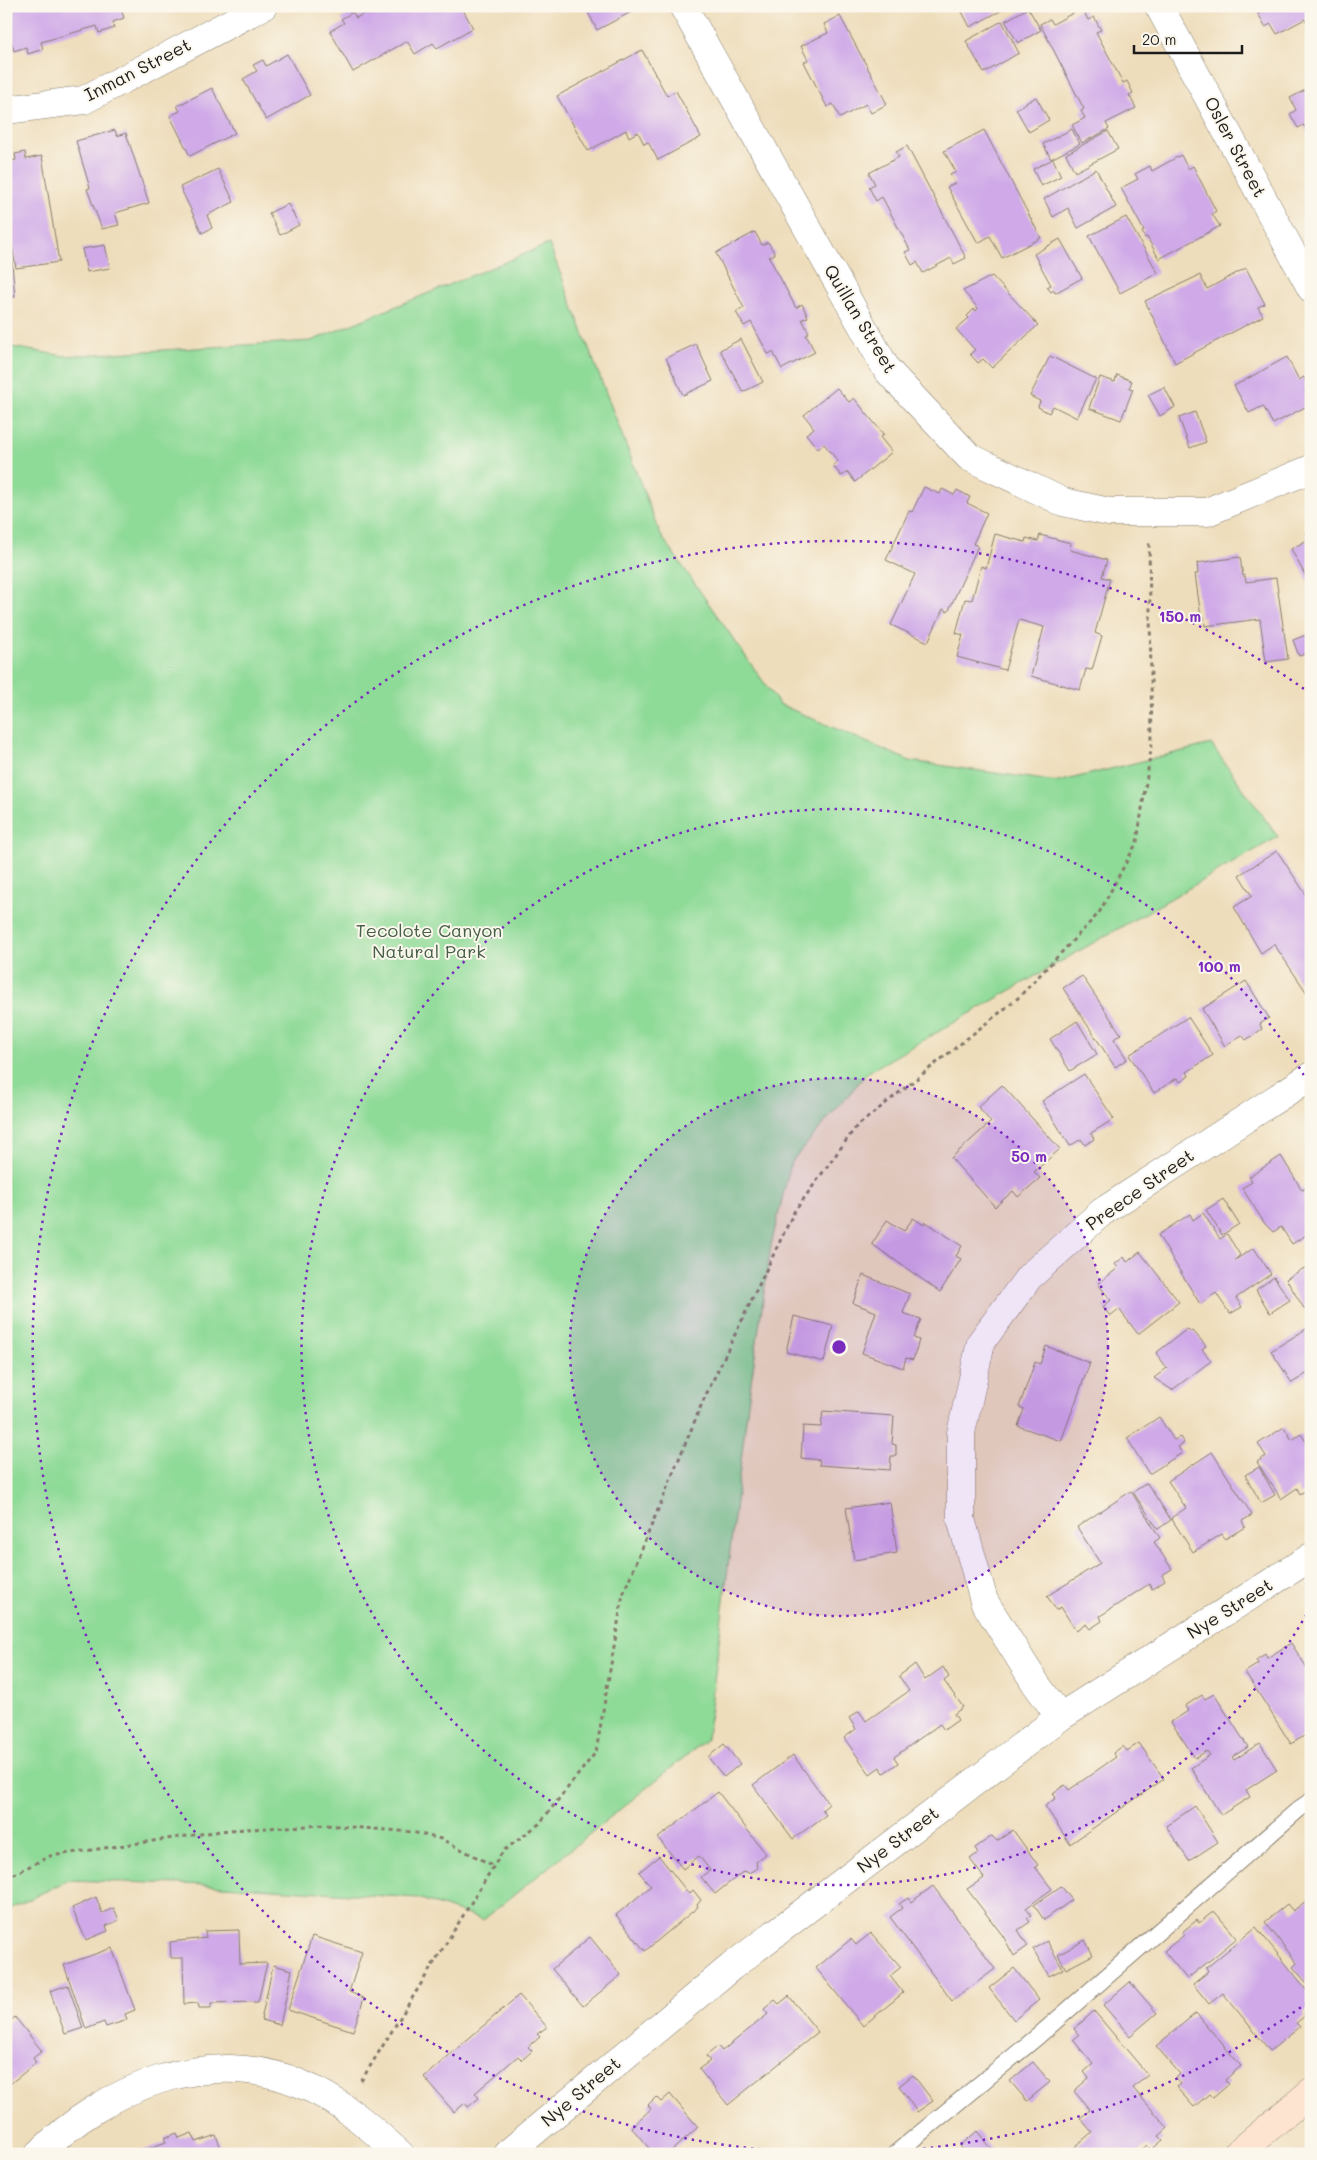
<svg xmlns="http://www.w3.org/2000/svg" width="1317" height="2160" viewBox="0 0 1317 2160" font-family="Mali,sans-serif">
<rect width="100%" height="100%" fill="#fbf7ec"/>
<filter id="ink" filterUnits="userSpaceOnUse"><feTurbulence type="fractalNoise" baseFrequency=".02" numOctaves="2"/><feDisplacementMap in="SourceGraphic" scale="10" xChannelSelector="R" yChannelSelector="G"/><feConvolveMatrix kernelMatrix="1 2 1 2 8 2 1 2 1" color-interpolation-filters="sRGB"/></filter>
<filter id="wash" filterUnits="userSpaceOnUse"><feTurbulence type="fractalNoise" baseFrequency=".0096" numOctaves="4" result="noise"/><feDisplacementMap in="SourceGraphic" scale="20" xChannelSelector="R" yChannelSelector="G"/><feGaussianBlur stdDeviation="1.12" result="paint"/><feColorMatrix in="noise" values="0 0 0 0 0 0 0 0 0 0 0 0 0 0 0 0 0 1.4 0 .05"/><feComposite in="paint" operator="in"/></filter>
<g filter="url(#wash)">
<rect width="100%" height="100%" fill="#edb"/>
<path fill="#8eda97" stroke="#557b5a" d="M549,244l111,290 119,170 131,57 148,21 153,-38 67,93 -410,235 -77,90 -20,83 -23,158 -41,336 -224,181 -65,-22 -211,-13 -139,-5 -62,31v-1565l58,10 247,-15z"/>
<g id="blocks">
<g fill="#cfa9e8">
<path d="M6,6h114l4,12 -11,4 1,6 -15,5 -2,-7 -56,16 2,7 -15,5 -2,-7 -12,4 -8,-26z"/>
<path d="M378,6h83l12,22 -36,20 -4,-5 -18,11 -8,-13 -54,31 -23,-41 14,-8 -3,-4 12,-7 3,6z"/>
<path d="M585,6h50l2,3 -40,21z"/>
<path d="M959,6h44l1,3 -34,18z"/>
<path d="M1261,6h50v16l-4,1 -2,-4 -28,15 -6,-10 -6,3 -7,-14 5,-3z"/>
<path d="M1028,8l13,22 -23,13 -13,-22z"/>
<path d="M1082,8l6,12 6,-3 7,13 -5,2 27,51 4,-2 6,12 -4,2 7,13 -30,15 3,6 -27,14 -10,-18 13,-7 -4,-7 3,-2 -44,-85 10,-5 3,5z"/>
<path d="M840,16l47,88 -16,9 -5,-9 -26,14 -7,-14 -6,3 -23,-45 4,-2 -7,-14 27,-13 -4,-9z"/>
<path d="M1002,21l17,32 -35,20 -18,-32z"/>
<path d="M642,50l25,46 9,-5 25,46 -43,23 -10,-18 -4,2 -6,-12 -9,5 -3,-7 -38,21 -31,-55z"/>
<path d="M287,54l23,41 -44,25 -23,-41 14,-8 -4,-6 10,-5 3,6z"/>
<path d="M1311,87v52l-7,-14 -6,3 -8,-14 6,-4 -6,-12z"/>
<path d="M212,88l23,45 -45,23 -20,-40 10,-5 -3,-5z"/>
<path d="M1036,97l13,23 -20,12 -13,-23z"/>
<path d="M1072,129l8,15 -29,15 -8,-15z"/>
<path d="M115,130l2,6 9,-3 23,70 -34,10 4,12 -17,4 -15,-40 3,-1 -14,-47z"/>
<path d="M984,130l57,108 -39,20 -12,-22 -12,7 -31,-56 8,-4 -5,-8 6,-3 -12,-21z"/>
<path d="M1108,131l10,18 -43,23 -9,-18z"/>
<path d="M907,146l59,112 -12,6 -3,-6 -28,15 -6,-11 -5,3 -7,-13 5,-2 -28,-53 -6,4 -7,-14 6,-3 -6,-11 30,-16 -3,-5z"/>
<path d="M25,152l1,7 16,-3 17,106 -43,6 -4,-22h-6v-84l10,-2 -1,-6z"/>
<path d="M1181,155l7,14 5,-3 23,45 -4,3 8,12 -61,33 -12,-22 -2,1 -3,-6 2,-1 -23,-43 17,-9 -3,-5 15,-8 2,5z"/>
<path d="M1053,159l8,17 -20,10 -8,-17z"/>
<path d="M218,169l16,33 -27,13 5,13 -10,5 -22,-46z"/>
<path d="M1096,169l20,38 -38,21 -10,-20 -15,9 -9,-18z"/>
<path d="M288,204l11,21 -19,10 -11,-22z"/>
<path d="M1126,217l32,56 -38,20 -31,-57z"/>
<path d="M755,232l7,13 6,-3 7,12 -6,3 27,51 6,-4 6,13 -6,2 7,14 -3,2 9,17 -33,17 -9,-17 -5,2 -17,-32 -7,4 -8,-14 8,-4 -28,-55z"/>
<path d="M1060,239l22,39 -27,15 -1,-3 -3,2 -4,-5 4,-2 -17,-31z"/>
<path d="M105,245l5,23 -23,4 -5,-23z"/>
<path d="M6,252h5l4,45h-7l1,10 -3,1z"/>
<path d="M1246,268l19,36 -7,3 5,9 -88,47 -30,-62 55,-26 7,14z"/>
<path d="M992,276l46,49 -46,43 -9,-9 -5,4 -8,-9 5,-4 -19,-21 13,-11 -2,-2 7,-7 2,2 2,-3 -15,-17z"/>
<path d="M741,339l22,43 -20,10 -23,-42z"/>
<path d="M696,344l17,37 -30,14 -17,-37z"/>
<path d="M1050,356l46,23 -19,39 -24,-12 -4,7 -11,-6 2,-6 -10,-5z"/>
<path d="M1287,357l12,23 5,-3 6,12 -5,3 6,12 -38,20 -10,-18 -14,7 -15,-27z"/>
<path d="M1117,375l15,6 -3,7 4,1 -12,31 -32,-12 11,-31 15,5z"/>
<path d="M1164,387l11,20 -15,9 -12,-21z"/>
<path d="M837,388l12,14 5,-4 30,37 -4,2 12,15 -37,30 -7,-10 -7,4 -8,-11 5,-4 -14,-17 -6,5 -12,-15 8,-6 -10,-13z"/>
<path d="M1195,412l11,30 -16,6 -11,-30z"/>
<path d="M924,487l16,7 2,-5 12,6 3,-5 13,7 -3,6 20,10 -14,31 5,2 -30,66 -5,-3 -15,33 -37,-17 24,-51 -29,-14 23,-49 3,1z"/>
<path d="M1311,531v55l-20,-37 18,-10 -3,-6z"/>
<path d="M995,534l30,8 1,-4 12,3 2,-6 31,8 -1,7 37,10 -5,17 8,2 -15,54 7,3 -10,34 -6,-1 -6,21 -49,-14 13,-49 -25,-7 -14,50 -48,-13 6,-22 -7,-2 9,-34 7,1 9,-34 5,2z"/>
<path d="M1240,557l3,19h2l1,6 30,-4 12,81 -22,3 -6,-43 -55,7 -1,-10 -3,1 -6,-43h3l-1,-11z"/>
<path d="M1311,633v19l-12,4 -6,-16z"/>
<path d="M1277,851l34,51v89l-4,2 -33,-49 -13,9 -27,-46 18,-11 -13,-21z"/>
<path d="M1082,976l39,58 -7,5 13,20 -12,8 -52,-79z"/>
<path d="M1246,981l23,37 -9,6 2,5 -16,11 -4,-5 -17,11 -23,-37z"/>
<path d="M1188,1017l25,38 -26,17 2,4 -9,6 -3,-4 -23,15 -25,-38z"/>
<path d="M1077,1021l20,33 -27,17 -20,-32z"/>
<path d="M1084,1074l30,45 -23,14 3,6 -9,6 -4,-6 -11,7 -28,-45z"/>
<path d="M1002,1085l58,64 -26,23 6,6 -22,19 -5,-6 -18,16 -44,-49 40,-36 -13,-15z"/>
<path d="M1281,1156l21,34 9,-4v46l-19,12 -11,-17 -8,5 -8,-8 -23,-36 10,-6 -3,-5z"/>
<path d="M1223,1199l16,25 -17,11 -16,-25z"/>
<path d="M1203,1213l17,26 7,-5 13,21 -5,5 19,-12 17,26 -35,24 6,9 -12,7 -14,-21 -16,11 -42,-69 32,-21 3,6z"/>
<path d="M913,1218l11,7 2,-3 36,24 -6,10 5,3 -21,33 -68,-48 15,-24 17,11z"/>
<path d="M1140,1252l39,50 -41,32 -19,-25 -9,7 -7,-9 8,-7 -13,-16 20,-16 -3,-4 9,-7 3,5z"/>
<path d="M1311,1264v43l-6,3 -19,-31z"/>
<path d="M863,1275l47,19 -7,19 18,6 -7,19 5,2 -6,20 -7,-2 -3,10 -41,-15 14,-41 -23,-9z"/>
<path d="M1274,1277l16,23 -20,13 -14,-23z"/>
<path d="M794,1316l39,10 -9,36 -38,-10z"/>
<path d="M1311,1326v45l-19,12 -21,-32z"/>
<path d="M1187,1329l8,4 11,13 -4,3 9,12 -39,29 -18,-12 13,-10 -11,-15z"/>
<path d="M1046,1346l44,17 -29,78 -43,-15 6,-17 -5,-2 16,-45 5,2z"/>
<path d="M823,1411l71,5 -2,28 4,1v11h-5l-1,14 -71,-5 1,-5 -19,-2 2,-32 18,1z"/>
<path d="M1159,1417l15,23 6,-3 4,6 -6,4 4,6 -33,21 -22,-36z"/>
<path d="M1284,1427l8,13 9,-6 10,15v38l-11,7 -3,-6 -16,11 -24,-37 9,-6 -8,-12z"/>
<path d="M1212,1452l40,63 -10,6 3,6 -20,12 -3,-5 -29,18 -22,-34 15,-10 -18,-27z"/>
<path d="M1259,1467l16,28 -14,8 -16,-28z"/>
<path d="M1147,1483l24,37 -13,9 -25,-37z"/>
<path d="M1131,1491l29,47 -6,4 18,27 -10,6 3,6 -13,8 -3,-5 -49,32 2,5 -12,8 -4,-5 -10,7 -15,-24 -5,3 -9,-14 53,-33 -23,-36z"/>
<path d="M890,1502l7,51 -43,7 -8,-52z"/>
<path d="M1291,1643l20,31v35l-3,1 3,4v18l-20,12 -46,-72 13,-8 -2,-4 9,-6 2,4z"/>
<path d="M915,1664l10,16 18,-13 6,10 -5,4 19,26 -9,7 4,6 -14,10 -4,-6 -46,33 4,6 -14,10 -4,-6 -10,7 -26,-36 12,-9 -7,-11 10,-7 7,10 43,-30 -10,-15z"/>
<path d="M1214,1694l34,53 -16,10 2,3 26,-17 17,27 -31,20 4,7 -29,18 -30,-47 19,-13 -3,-4 -12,7 -24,-36 17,-11 -3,-5 17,-11 3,4z"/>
<path d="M1139,1743l25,36 -94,65 -25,-38 11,-8 -3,-5 12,-8 4,5 47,-33 -3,-4 10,-7 4,5z"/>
<path d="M724,1744l16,20 -16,13 -16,-20z"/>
<path d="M793,1755l36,49 -7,6 4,5 -33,24 -40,-54z"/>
<path d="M718,1792l48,62 -10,8 1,6 -8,5 -5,-2 -29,23 -14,-17 9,-7 -11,-14 -16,13 -25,-31z"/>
<path d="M1195,1806l23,36 -29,19 -23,-35z"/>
<path d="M1013,1830l25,35 -3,2 17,22 -26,19 5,7 -4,3 3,4 -12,8 10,16 -14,10 -11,-20 -36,-47 17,-11 -14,-19 8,-6 -3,-5 17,-12 5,5z"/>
<path d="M659,1856l30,38 4,-4 8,10 -4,5 1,2 -53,44 -29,-36 35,-29 -12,-14z"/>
<path d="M933,1886l62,83 -43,32 -62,-84 12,-9 -3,-4 9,-6 3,4z"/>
<path d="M1061,1886l11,14 -28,20 -10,-15z"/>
<path d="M96,1897l6,16 12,-5 5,12 -13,6 2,5 -22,9 -14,-32z"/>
<path d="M1311,1897v91l-18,-21 4,-4 -32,-41 22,-18 6,7z"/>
<path d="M1214,1911l23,27 -50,41 -23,-28 20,-16 -2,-3 15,-12 2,3z"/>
<path d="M1256,1927l55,68v12l-8,6 2,3 -9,7 4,4 -30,24 -47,-58 -14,11 -16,-20 15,-12 -2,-4z"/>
<path d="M239,1930l1,34 27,-1 -9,39 -47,1v5h-12l-1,-5 -14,1 -1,-46h-12l-1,-16 36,-4 -1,-7z"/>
<path d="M871,1933l30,34 -11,9 13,17 -40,33 -47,-58 35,-29 5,6z"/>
<path d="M312,1936l50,16 -13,40 15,6 -11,33 -65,-21z"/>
<path d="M590,1937l31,38 -38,31 -31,-37z"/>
<path d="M1085,1940l8,15 -27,14 -8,-14z"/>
<path d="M1047,1941l16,28 -14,7 -16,-27z"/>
<path d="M112,1948l23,62 -10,4 2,6 -21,7 -2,-5 -18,7 -22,-64z"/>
<path d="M273,1965l19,5 -12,55 -19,-5z"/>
<path d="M1014,1968l25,32 -25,20 -25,-32z"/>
<path d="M1130,1982l27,31 -27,23 -27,-31z"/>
<path d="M68,1985l15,43 -18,6 -15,-43z"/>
<path d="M519,1995l28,32 -10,7 3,3 -12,10 4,4 -10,9 -4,-4 -43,37 4,5 -11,9 -3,-4 -11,9 -30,-35z"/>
<path d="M789,1996l29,36 -90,73 -29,-36 11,-8 -4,-5 12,-10 4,5 46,-37 -4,-5 11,-9 4,4z"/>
<path d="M1094,2011l54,64 -15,13 35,40 -9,8 4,4 -12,10 -4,-5 -10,9h-70l25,-22 -12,-14 10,-8 -16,-19 15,-13 -5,-6 9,-8 -20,-24 6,-5 -5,-6z"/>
<path d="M1196,2013l45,53 -16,14 4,4 -16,14 -4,-4 -15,13 -18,-20 4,-3 -4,-6 4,-4 -24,-28z"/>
<path d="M15,2017l27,34 -9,7 3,5 -30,24v-63z"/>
<path d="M1033,2062l17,20 -23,19 -17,-20z"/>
<path d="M913,2075l20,26 -16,11 -18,-26z"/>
<path d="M670,2094l28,33 -30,27h-14l-23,-27 20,-18 -3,-4 8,-8 5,5z"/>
<path d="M977,2131l19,23h-29l-7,-8z"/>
<path d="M177,2133l2,5 13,-5 4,9 20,-7 7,19h-90l33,-12 -2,-4z"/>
<path d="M302,2150l13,3 -1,1h-13z"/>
</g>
</g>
</g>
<g filter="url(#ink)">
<use href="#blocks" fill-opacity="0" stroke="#857c6c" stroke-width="1"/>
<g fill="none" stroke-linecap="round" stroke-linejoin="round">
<defs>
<path id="lane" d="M895,2154l142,-117 262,-228 12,-8"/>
<g id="street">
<path d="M683,6l204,364 82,87 94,45 46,10h98l104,-43"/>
<path d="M1159,6l152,282"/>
<path d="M6,110l78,-10 179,-94"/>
<path d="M1060,1717l-24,-33 -52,-83 -23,-82v-86l20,-91 48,-65 73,-65 209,-136"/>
<path d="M39,2154c66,-67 171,-109 262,-70 39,16 68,42 99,70"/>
<path d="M507,2154l224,-187 329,-250 251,-160"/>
</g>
<path id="secondary" d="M1237,2154l74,-62"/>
</defs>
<use href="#lane" stroke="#857c6c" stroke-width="18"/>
<use href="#street" stroke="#857c6c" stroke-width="29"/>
<use href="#secondary" stroke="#857c6c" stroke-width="29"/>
<g stroke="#857c6c" stroke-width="3" stroke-dasharray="4 4" stroke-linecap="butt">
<path d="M6,1878l44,-22 178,-26 98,-5 86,7 29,7 53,27"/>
<path d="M361,2081l142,-230 36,-27 57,-72 27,-158 80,-193 91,-189 62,-85 162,-129 81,-85 38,-71 15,-99 -3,-200"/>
</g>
<use href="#lane" stroke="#fff" stroke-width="16"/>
<use href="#street" stroke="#fff" stroke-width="28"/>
<use href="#secondary" stroke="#fde4d0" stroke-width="28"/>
</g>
</g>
<circle cx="839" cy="1347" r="269" fill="#7b2cbf" fill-opacity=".12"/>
<g fill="none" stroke="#7b2cbf" stroke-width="2.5" stroke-dasharray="2.5 5">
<circle cx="839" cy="1347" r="269"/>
<path d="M1310 1608A538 538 0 1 1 1310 1086"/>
<path d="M1307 2003A806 806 0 1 1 1307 691"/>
</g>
<g text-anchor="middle" stroke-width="4" stroke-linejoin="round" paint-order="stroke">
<g font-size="18" fill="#1c1c1c" stroke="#fbf7ec">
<text transform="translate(138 70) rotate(-27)" y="6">Inman Street</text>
<text transform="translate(1235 147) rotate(62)" y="6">Osler Street</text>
<text transform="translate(860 319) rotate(59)" y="6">Quillan Street</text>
<text transform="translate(1140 1190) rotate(-35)" y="6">Preece Street</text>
<text transform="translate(1230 1609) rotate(-32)" y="6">Nye Street</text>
<text transform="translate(898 1840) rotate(-37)" y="6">Nye Street</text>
<text transform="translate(581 2092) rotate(-40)" y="6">Nye Street</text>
</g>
<g font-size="18" fill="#445e47" stroke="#fbf7ec">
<text x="429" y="937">Tecolote Canyon<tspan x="429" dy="21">Natural Park</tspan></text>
</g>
</g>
<circle cx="839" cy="1347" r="8" fill="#7b2cbf" stroke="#fbf7ec" stroke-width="2.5"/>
<g font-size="15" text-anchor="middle" font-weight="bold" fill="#7b2cbf" stroke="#fbf7ec" stroke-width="4" stroke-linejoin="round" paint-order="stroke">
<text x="1180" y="622">150 m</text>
<text x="1219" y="972">100 m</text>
<text x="1029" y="1162">50 m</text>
</g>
<rect width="1317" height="2160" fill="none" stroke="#fbf7ec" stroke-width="25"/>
<path d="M1134 45v8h108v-8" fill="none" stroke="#1c1c1c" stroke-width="2.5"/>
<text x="1142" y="45" font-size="15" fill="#1c1c1c" stroke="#fbf7ec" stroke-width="4" paint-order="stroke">20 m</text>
</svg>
